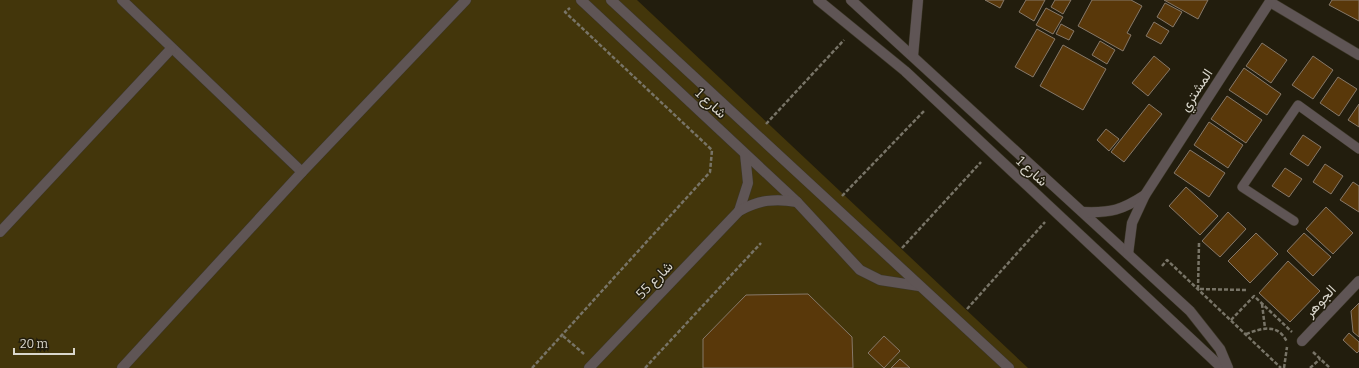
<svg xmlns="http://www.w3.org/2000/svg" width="1359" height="368" viewBox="0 0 1359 368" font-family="Bitter,Vazirmatn,serif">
<rect width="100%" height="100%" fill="#221d0d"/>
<path fill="#43360b" d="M0,0h637l391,368h-1028z"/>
<g fill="#59380a" stroke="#867869">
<path d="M985,0h19l-4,8z"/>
<path d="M1026,0h19l-11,21 -15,-9z"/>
<path d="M1055,0h16l-8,14 -12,-7z"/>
<path d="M1092,0h39l11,6 -15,27 4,2 -8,16 -45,-25z"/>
<path d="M1164,0h44l-10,19z"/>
<path d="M1332,0h27v21l-30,-16z"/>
<path d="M1165,3l17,9 -9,15 -16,-10z"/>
<path d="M1046,8l17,9 -10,17 -17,-9z"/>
<path d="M1154,22l15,9 -8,13 -15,-8z"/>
<path d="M1061,24l13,7 -5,9 -13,-6z"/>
<path d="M1037,29l18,10 -22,38 -18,-10z"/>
<path d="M1100,41l15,9 -8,14 -15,-9z"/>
<path d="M1262,43l25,17 -16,23 -25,-17z"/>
<path d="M1063,45l43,24 -23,41 -43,-24z"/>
<path d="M1154,56l16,13 -22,27 -16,-13z"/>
<path d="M1313,56l20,14 -20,29 -21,-14z"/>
<path d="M1244,68l37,26 -14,21 -38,-25z"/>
<path d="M1338,77l19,12 -18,27 -19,-13z"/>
<path d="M1227,96l35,24 -16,23 -35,-24z"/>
<path d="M1149,104l13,10 -38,48 -13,-10z"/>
<path d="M1359,104v23l-11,-7z"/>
<path d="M1209,122l34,23 -15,23 -34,-23z"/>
<path d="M1106,129l13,10 -10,12 -12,-11z"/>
<path d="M1303,135l18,12 -13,19 -18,-12z"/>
<path d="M1190,150l35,23 -16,24 -35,-24z"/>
<path d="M1325,164l18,12 -12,18 -18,-12z"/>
<path d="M1285,168l17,11 -13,18 -17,-11z"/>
<path d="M1353,182l6,4v26l-19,-12z"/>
<path d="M1186,187l32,29 -18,19 -31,-29z"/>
<path d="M1326,207l27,26 -20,21 -27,-25z"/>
<path d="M1228,212l18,17 -26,28 -18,-16z"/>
<path d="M1256,233l22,21 -28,29 -22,-22z"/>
<path d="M1304,233l27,24 -18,19 -26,-25z"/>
<path d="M1288,261l32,30 -30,31 -31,-29z"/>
<path d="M808,294l44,43 1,31h-150v-29l43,-44z"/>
<path d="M1359,303v34l-6,-5 -2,-21z"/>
<path d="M1349,333l10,9v9l-2,2 -14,-13z"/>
<path d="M884,336l16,15 -16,17 -16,-15z"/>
<path d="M900,359l10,9h-19z"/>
</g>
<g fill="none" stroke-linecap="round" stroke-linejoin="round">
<defs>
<path id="lane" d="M1294,221l-52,-34 56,-82 61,44"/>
<g id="street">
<path d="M122,0l180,172"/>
<path d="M581,0l216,202 63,68 20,10 39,6"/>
<path d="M611,0l398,368"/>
<path d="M818,0l87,71 317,297"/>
<path d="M851,0l339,311 30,38 8,19"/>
<path d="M1270,2l89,53"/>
<path d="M913,56l5,-56"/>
<path d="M739,211l9,-28 -3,-29"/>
<path d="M1084,212c27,1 38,-2 61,-17"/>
<path d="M0,232l171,-183"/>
<path d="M1128,254l4,-31 13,-28 126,-195"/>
<path d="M1302,341l57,-60"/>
<path d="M122,368l180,-196 164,-172"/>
<path d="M589,368l150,-157c20,-11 36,-13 58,-9"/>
</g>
</defs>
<use href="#lane" stroke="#3c3728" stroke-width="10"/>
<use href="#street" stroke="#3c3728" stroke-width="11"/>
<g stroke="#787467" stroke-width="2.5" stroke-dasharray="4 2" stroke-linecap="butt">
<path d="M766,124l78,-84"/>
<path d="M842,196l83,-86"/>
<path d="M1199,243l-1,46 50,1"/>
<path d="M902,248l79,-86"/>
<path d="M1162,266l5,-6 114,108"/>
<path d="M1262,304l3,24"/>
<path d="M967,309l78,-87"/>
<path d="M1231,320l23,-24 38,36"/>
<path d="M1246,334c16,-6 32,-11 41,8"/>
<path d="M563,336l21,18"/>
<path d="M1313,352l17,16"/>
<path d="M532,368l178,-196 2,-22 -147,-138 5,-4"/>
<path d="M645,368l116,-125"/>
<path d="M1284,368l3,-21"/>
<path d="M1310,368l10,-9"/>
</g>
<use href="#lane" stroke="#5f5555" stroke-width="9"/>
<use href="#street" stroke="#5f5555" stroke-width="10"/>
</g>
<g text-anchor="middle" stroke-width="3" stroke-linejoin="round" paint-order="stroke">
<g font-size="14" fill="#dad7cd" stroke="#221d0d">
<text transform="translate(1196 90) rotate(-57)" y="5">المشتري</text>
<text transform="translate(711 103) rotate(43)" y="5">شارع 1</text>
<text transform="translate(1032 171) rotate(43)" y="5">شارع 1</text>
<text transform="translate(654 280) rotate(-46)" y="5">شارع 55</text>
<text transform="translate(1320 301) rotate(-47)" y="5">الجوهر</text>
</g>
</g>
<path d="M14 348v6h60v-6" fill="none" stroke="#dad7cd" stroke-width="2"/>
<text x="20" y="348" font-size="12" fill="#dad7cd" stroke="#221d0d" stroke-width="3" paint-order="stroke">20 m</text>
</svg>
